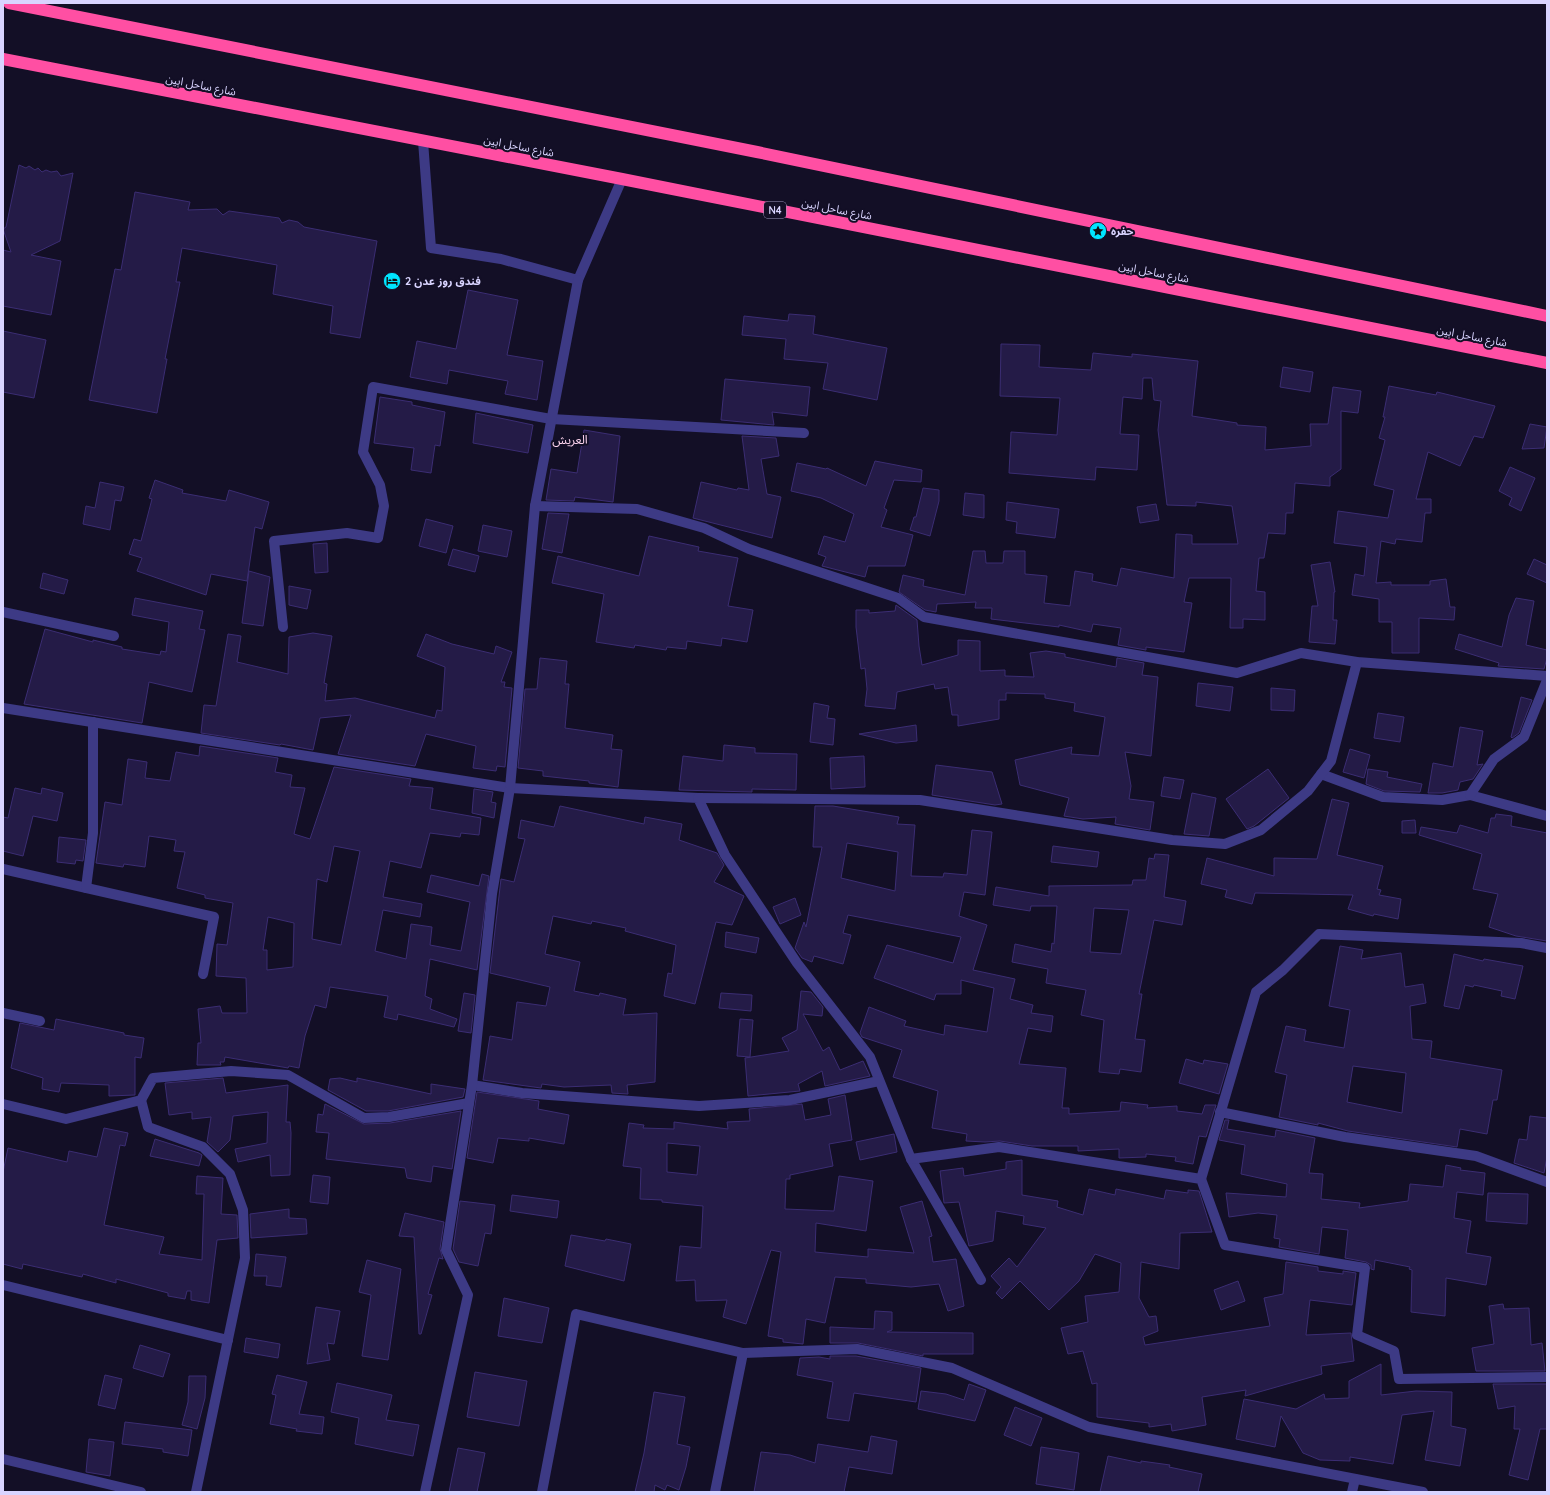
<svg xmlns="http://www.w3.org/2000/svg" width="1550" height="1495" viewBox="0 0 1550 1495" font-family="Quicksand,'Noto Sans Arabic',sans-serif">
<rect width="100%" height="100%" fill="#130f26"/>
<g fill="#241b47" stroke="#3b2d73" fill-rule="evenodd">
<path d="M19,165l7,3 3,-2 6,4 3,-2 4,4 4,-2 5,2 6,-1 4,5 12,-3 -13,68 -29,14 30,6 -10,54 -48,-9v-56l8,2 -8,-23 3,-2z"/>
<path d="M135,192l55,10 -2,8 29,-1 6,6 6,-4 50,7 3,5 7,-3 9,2 6,5 73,14 -17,97 -30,-5 3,-27 -60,-12 4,-29 -95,-17 -6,34h4l-15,77h2l-10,54 -68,-13 26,-131 6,1z"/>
<path d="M468,290l50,10 -11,55 36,6 -6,39 -32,-6 3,-13 -59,-11 -2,14 -37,-7 7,-36 39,8z"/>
<path d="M789,314l26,2 -2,18 74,14 -10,52 -54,-11 5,-26 -44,-4 2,-20 -44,-4 2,-19 44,5z"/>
<path d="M3,331l43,9 -12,58 -31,-6z"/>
<path d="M1001,344l39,1 -1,22 52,3 2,-17 39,4v-3l66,7 -6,55 45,7v2l29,2 -1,23 46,-4 -1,-22h18l5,-37 28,4 -3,22 -17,-2v58l-11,8v9l-35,-3 -2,30h-7l-1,21 -17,-1 -4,25h-5l-3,33 9,1v28l-22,-1v9h-13l1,-50h-42l-5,24 8,1 -8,49 -38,-5v3l-28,-5 3,-17 -28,-4 -2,8 -32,-7v2l-68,-8 1,-11h-17l1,-6 -39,2 -1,8 -11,-2 -26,-18 4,-17 21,5 -1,6 42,9 8,-44h12l1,12h17l1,-12h21v23l22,2 -3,27 26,3 5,-35 18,3 -1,7 25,5 4,-18 53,10 2,-44 16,1v9h46l-6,-38 -36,-4v4l-29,-1 -9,-75 3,-29 -7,-1 -2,-22h-9l-1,21 -19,-2 -3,37 19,1 -2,35 -41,-3 -1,13 -86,-7 2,-41 46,3 3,-37 -60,-2z"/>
<path d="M1283,367l30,5 -3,20 -30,-5z"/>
<path d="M725,379l85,8 -3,29 -35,-4 2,13 -53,-5z"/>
<path d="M1389,386l47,9 1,-3 58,14 -12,32 -9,-2 -14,30 -32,-14 -12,47h15v14h-6l-3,29 -26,-3 -1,5 -14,-3 -5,42 15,-1v3h39v-4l16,-2 4,28h5l-1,13 -35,-2v35h-27v-31h-13v-23l-27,-4 3,-21 9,2 3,-29 -33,-4 4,-32 50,7 6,-28 -20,-5 11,-45 -6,-2 6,-21h-2z"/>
<path d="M380,397l32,5v3l33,7 -5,34 -5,-1 -4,28 -20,-3 3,-22 -40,-5z"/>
<path d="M476,413l57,12 -5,28 -55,-10z"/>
<path d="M1530,424l17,3 -3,21 -22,1z"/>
<path d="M584,430l36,6 -7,66 -38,-5 -1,4 -28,-1 5,-31 26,4z"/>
<path d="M742,436l34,2 3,18 -18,3 6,35 14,3 -9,41 -79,-20 8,-36 36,8 1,-2 11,2z"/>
<path d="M875,461l47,9 -1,12 -27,-2 -10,28 3,2 -6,17 32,8 -8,31h-37l-3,11 -43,-11 4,-9 -8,-3 6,-18 21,6 9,-28 -33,-16 -30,-7 6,-28 29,6 1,-1 39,18z"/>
<path d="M1510,467l25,11 -14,33 -12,-6 3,-7 -13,-7z"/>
<path d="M155,480l28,10 -1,3 44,8 3,-11 40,12 -7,27 -7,-2 -8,54 -36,-7 -5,21 -69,-24 5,-13 -13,-4 5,-15 7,2 11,-42 -3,-1z"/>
<path d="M100,482l24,5 -3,14 -6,-1 -5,30 -27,-6 3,-18 9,2z"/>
<path d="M923,488l16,2v11l-9,35 -20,-6 4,-13h2z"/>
<path d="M965,493l19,2v23l-21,-3z"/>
<path d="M1007,502l52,7 -4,29 -39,-5 1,-11 -11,-2z"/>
<path d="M1156,504l3,16 -19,3 -3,-16z"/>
<path d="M548,513l21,1 -7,39 -20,-4z"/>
<path d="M426,519l27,7 -7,27 -27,-7z"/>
<path d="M483,525l29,6 -5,26 -29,-6z"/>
<path d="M649,536l50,11 -1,4 40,7 -10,48 25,4 -6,32 -25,-4 -1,8 -34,-5 -1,8 -19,-2 -1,3 -31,-5 -1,3 -38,-6 8,-48 -52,-11 6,-27 81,20z"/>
<path d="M327,543l1,29 -13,1 -2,-29z"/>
<path d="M453,549l26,7 -4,16 -27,-7z"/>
<path d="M1534,559l13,6v18l-20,-9z"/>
<path d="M1330,562l5,30h-1l-1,28h4l-2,24 -26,-2 3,-36h6l-7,-41z"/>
<path d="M249,571l21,6 -7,49 -21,-3z"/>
<path d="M43,573l25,7 -4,14 -24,-6z"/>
<path d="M289,586l22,4 -4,19 -18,-4z"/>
<path d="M135,598l68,13 -4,18 6,1 -13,62 -43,-10 -7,41 -118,-19 21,-75 48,13v-2l29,7v2l38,6 1,-4 5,1 3,-30 -37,-7z"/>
<path d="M1516,598l18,3 -8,44 21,5v8l-3,11 -46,-3 1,-3 -44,-14 4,-15 43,13 7,-32z"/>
<path d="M896,605l21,15 2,26 3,19 36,-10v-15l22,1v30l25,-1v6l29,1 -4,-24 16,-2 19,3v3l51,10 1,-9 27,5 -2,12 16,2 -7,79 -26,-4 6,34 -2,13 25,3 -4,28 -35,-6 1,-7 -33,2 -19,-3 5,-18 -49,-13 -5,-25 57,-13 -1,7 28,2 6,-39 -31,-6 1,-8 -30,-5v-4l-39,-1v7h-7v19l-41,7v-11h-6l-4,-28 -13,2 -1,-5 -37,8 -2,17 -30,-3 2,-17 -2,-21 -4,1 -5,-42v-17h13v3l26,-2z"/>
<path d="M313,633l19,3 -8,47 3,1 -2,17 30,-3 80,20 2,-8 5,1 3,-44 -28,-11 9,-22 26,10 42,10 2,-8 16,6 -11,30h4l-1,5 8,1 -7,79 -8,-1 -1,5 -23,-3 3,-22 -50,-12 -11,32 -77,-12 13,-39 -31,3 -7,32 -32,-6 -1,1 -79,-12 3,-28 12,1 12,-72 13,2 -4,26 51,12 1,-37z"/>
<path d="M540,658l27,3 -2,23h4l-4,44 48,7 -2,14 11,1 -4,37 -29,-4v-2l-46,-5v-5l-25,-3 7,-79h12z"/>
<path d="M1198,683l35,4 -3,24 -34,-5z"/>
<path d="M1271,688l24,2 -1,21 -23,-1z"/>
<path d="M1521,697l11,3 -13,33 -7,5 -1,-1z"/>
<path d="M814,703l15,3 -2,12 8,1 -2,26 -23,-3z"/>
<path d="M1378,713l26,4 -4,25 -26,-4z"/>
<path d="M916,725l1,16 -21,2 -37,-9z"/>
<path d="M1460,727l23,4 -6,34 6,-1 -10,15 -13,3 -2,8 -16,3h-14l5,-30 20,4z"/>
<path d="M724,745l31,3v5l42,1 -1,36 -44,-1v3l-73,-2 4,-34 40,5z"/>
<path d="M200,746l78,12 -3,14 17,3 -2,12 15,1 -11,46 16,5 24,-72 77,12 -2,7 24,2 -3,21 51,9 -2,17 -18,-2 -1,4 -30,-4 -9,35 -31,-7 -7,36 39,7 -2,13 -37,-7 -8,41 31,8 5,-35 21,3 -2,18 31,6 9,-49 -43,-10 4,-17 48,11 3,-12 7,2 -12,94 -47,-11 -5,37 7,3 -2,10 27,10 -3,8 -56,-13 -1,6 -13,-3 4,-21 -58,-9 -4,21 -11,-3 -10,31 -6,32 -10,-2 -1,2 -63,-11 -1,5h-4l1,3h-24l1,-22h3l-3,-34 22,-3 2,7h25l-1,-35 -30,-2 1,-32 10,1 6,-42 -28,-5v-3l-28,-7 8,-36 -11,-1 2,-11 -27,-4 -4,31 -21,-3 -1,3 -27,-4 9,-61 17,3 6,-46 19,3 -2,16 25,3 6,-29 23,4zM334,846l26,5 -19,94 -29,-6 5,-60 10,3zM268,917l26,6 -1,44 -26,3v-20h-4z"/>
<path d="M1350,749l20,6 -6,23 -21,-6z"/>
<path d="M864,756l1,31 -34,2 -1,-31z"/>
<path d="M936,765l56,7 10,32 -7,1 -63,-10z"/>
<path d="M1268,769l21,29 -35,28 -7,3 -21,-30z"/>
<path d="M1368,769l20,3 -1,5 35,7 -2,8 -36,-1 -18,-7z"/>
<path d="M1164,777l20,3 -4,19 -19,-3z"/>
<path d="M15,788l26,6 1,-6 21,5 -6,28 -24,-5 -10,40 -20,-5v-34l5,1z"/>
<path d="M474,789l19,3 -2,10 5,1 -2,15 -22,-5z"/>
<path d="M1192,793l24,5 -7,38 -25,-2z"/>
<path d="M1332,799l17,4 -12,52 46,11 -6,23 4,1 -2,5 22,4 -3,20 -24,-5 -1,2 -25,-7 5,-14 -98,-2 -3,11 -27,-7 2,-7 -26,-6 6,-26 67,18v-18l43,1z"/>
<path d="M560,806l84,18 1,-7 37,7 -3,16 38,13 7,12 -10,17 30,14 -12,29 -16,-3 -21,82 -31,-8 4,-23 4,1 4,-29 -51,-14 1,-3 -34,-7 -1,3 -38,-8 -8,38 35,8 -6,29 25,5 1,-3 26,6 -3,16 34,-2 -2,69 -28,3 1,9 -16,-1 -1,-8 -47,2 -22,-3 -1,4 -58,-8 7,-44 22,4 5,-38 29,4 4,-19 -60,-14 11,-94 13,3 11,-43 -7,-1 3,-18 33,7z"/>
<path d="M815,806h18l66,11 -2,7 18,1 -4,51 32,1 1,-4 23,2 5,-45 20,2 -7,63 -21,-3 -5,24 28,9 -14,45 42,9 -5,20 23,6 -2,8 22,3 -2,16 -23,-4 -9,36 47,4 -4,40h7v6l51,-3 1,-9 27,3 -1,3 30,-2v5l25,3 3,-9h11l-10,32 -7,-1 -6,28 -18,-3 1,-4 -30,-3v3l-27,1v-9l-41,2v-5h-46l-32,-5 -15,1 -19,-1 1,-7 -35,-6 6,-37 -45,-14 9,-27 -40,-13 -2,-4 9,-26 37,14 -2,5 40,9 1,-10 42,7 7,-44 -33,-8v14h-25l-2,6 -60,-22 13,-33 66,18 8,-26 -113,-22 -5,18 8,2 -8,29 -29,-8 -2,6 -10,-4 -7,-10 9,-26 2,5 16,-80h-9zM847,843l51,9 -3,39 -54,-13z"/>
<path d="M1496,814l16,2 -1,10 36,7v108l-31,-5 -27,-9 9,-33 -25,-5 9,-35 -63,-19 2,-8 36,6 3,-8 28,8 3,-15h4z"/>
<path d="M1415,820l1,13h-14v-12z"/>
<path d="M59,837l27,3 -3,21 -7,-1 -1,4 -18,-2z"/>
<path d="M1053,846l46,6 -2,15 -46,-5z"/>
<path d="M1155,854l14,1 -5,42 22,4 -4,24 -28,-5 -15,74h3l-7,45 10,1 -4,32 -21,-3 -1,5 -20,-2 5,-52 -23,-5 5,-25 -40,-7 2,-14 -36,-7 3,-18 36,8 1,-9 2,1 3,-38h-26l-1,5 -37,-6 3,-18 53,9v-10l83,-1 1,-5h13l3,-22 5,1zM1094,908l35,2 -8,44 -31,-2z"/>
<path d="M795,898l6,17 -21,9 -7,-17z"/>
<path d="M726,932l33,6 -3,15 -31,-6z"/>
<path d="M1340,946l23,4 -2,9 40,-6 4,34 18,-3 3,19 -16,3 2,33 20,2 -2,17 72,12 -5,30h-4l-6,34 -27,-5 -3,18 -109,-16 -30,-8v2l-39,-8 8,-42 -12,-3 11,-46 20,4 -2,11 40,7 6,-38 -21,-4zM1353,1066l53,7 -4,40 -55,-11z"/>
<path d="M1454,954l29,7 1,-2 39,7 -8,33 -14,-3 1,-5 -28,-6 -1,2 -8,-2 -6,24 -15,-3z"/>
<path d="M801,991l10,1 12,15 -1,9 -19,-2 20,37 6,-4 11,23 23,-9 7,15 -45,10 -3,-15 -24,13 2,7 -52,5 -3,-38 44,-7 -7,-13 15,-8z"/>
<path d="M464,993l11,2 -4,38 -13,-2z"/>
<path d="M721,993l31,2 -1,16 -32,-3z"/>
<path d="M56,1019l68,14v2l20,3 -3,20 -6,-1v38l-26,1v-11l-48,-2 -2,9 -17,-3 1,-11 -32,-10 9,-45 34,7z"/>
<path d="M740,1019l13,1 -3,37 -13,-1z"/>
<path d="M1186,1059l17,5 1,-4 24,4 -9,30 -40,-11z"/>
<path d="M223,1078l3,15 62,-8 -2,37h4l1,11 -1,42 -19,1 -1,-21 -32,7 -3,-13 32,-6 1,-31 -35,4 -3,24 -12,12 -11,-10 4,-25 -19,2v-7l-23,3 -4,-32z"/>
<path d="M340,1078l17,4v-4l74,16v-10l34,5 -2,8 -75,14h-22l-38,-21 2,-11z"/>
<path d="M477,1092l62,9 -1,8 31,6 -5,29 -35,-6v3l-31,-3 -5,25 -26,-5z"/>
<path d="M845,1095l7,45 -23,4 4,22 -43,9v4h-4l-1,30 49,2 5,-35 34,5 -7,50 -50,-8 -1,29 53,5v-8l46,4 -14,-46 22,-6 10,35 -3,1 4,25 23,-3 8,47 -16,5 -9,-27 -28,3 -45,-4v-4l-31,-2 -10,46 -19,-4 -3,25 -20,-2v-3l-15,-3 13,-84 -10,-2 -25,74 -23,-7 4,-17 -31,1 -1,-21 -19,1 4,-35 21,2 2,-42 -41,-4v-2l-22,-1 1,-31 -18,-2 6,-43 15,2 -1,3 31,1v-7l54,7 -1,-7 23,-1 -1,-12 53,-5 3,16 26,-5 -3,-16zM667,1143l33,3 -3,29 -30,-3z"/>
<path d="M325,1104l39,20 26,-1 71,-12 -9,58 -19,-3 -2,16 -24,-4 -2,-10 -79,-9 3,-26 -13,-1 2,-18 5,1z"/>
<path d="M1530,1116l17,2v39l-3,16 -30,-10 5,-24 8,1z"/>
<path d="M1225,1120h4l-2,9 48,8 1,-7 39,8 -6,35 14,1 -2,25 39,4 -1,5 49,-7 2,-17 33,3 3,-22 15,3 -1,2 25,3 -2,22 -26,-3 -3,26 17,3 -5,32 25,4 -5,28 -40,-7 -1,38 -34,-4 1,-42 -3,-1 1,-2 -35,-7 -1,10 -3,-1v-4l-5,-3 -21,-4 3,-28 -26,-3 -3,27 -40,-7 1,-8 -6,-1 3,-23 -19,-2 -29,4 -3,-24 60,4 1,-13 -46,-10 4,-29 -26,-5z"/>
<path d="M104,1128l24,5 -3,13 -5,-1 -16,80 60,12 -5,17 43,6 2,-66h-8l1,-18 26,2 -2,36 16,1 1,23 -21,2 -8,63 -18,-3v-9h-4l-2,8 -17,-3v-3l-52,-14v4l-33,-9 -1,3 -59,-13 -1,5 -19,-5v-92l5,-24 59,14 2,-11 28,6z"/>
<path d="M894,1134l3,18 -37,8 -4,-18z"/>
<path d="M155,1139l44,14 3,2 -3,11 -49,-10z"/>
<path d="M1022,1160v35l36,6 -1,6 26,8 6,-26 26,6 1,-6 48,10 2,-9 22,3v-3l11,1 13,41 -32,1 -1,36 -38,-7 -2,36 10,19 7,-1 2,15 -15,6 2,8 125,-19 -6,-28 19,-4 3,-32 32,5v4l25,3v-3l13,2 -4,32 -42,-5 -4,35 45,-2 3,28 -33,5 1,8 -77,22 1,-6 -44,7 4,28 -34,6 -1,-7 -22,3v-4l-52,-6v-34l-5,1 -9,-33 -15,3 -7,-26 27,-6 -3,-26 34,-4 2,-29 -26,-9 -16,27 -30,29 -29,-29 -18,18 -6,-6 5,-6 -10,-11 18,-18 8,9 29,-39 -23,-4 1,-8 -28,-5 -3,30 -24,5 -10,-44 -15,1 -4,-32 23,-3 1,8 42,-7v-7z"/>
<path d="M313,1175l17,2 -2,27 -18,-2z"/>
<path d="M1488,1193l40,1 -1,30 -41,-3z"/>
<path d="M512,1195l47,6 -2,17 -47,-7z"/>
<path d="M460,1201l35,4 -4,29 -6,-1 -7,33 -19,-4 -6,-13z"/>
<path d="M289,1209v9l17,1 1,15 -56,4 -1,-24z"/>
<path d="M405,1213l39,9 -4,27 3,10 -4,-1 -11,36 4,1 -11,39h-2l-5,-97 -15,-1z"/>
<path d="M571,1235l34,6 1,-2 25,5 -7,37 -59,-15z"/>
<path d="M256,1254l30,3 -5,30 -15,-2 1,-9h-13z"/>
<path d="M367,1260l34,9 -13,91 -26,-4 9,-61 -12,-3z"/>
<path d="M1238,1281l7,20 -24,9 -7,-20z"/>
<path d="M504,1298l45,10 -7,35 -44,-7z"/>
<path d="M1503,1304l1,5 25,-1 2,37 11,-2 3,28h-69l-4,-23 22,-4 -5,-38z"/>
<path d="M316,1307l24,4 -6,33 -7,-1 3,17 -23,4z"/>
<path d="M875,1311l17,1v18l-5,2 86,1v21h-50v2l-65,-13h-28v-16l44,2z"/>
<path d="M246,1338l34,6 -2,14 -34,-6z"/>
<path d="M140,1345l30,9 -7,23 -30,-9z"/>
<path d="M830,1356h26l65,12 -5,34 -62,-9 -5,28 -22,-3 6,-36 -36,-7 3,-17 19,-1 11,2z"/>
<path d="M1381,1364v31l35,-4 36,1 -1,34 15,3 -6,37 -35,-6 9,-49 -32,4 -9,49 -43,-7v4l-30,-1 -17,-7 -22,-37 -6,31 -39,-8 8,-40 52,10 28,-15 1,5 24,-1v-17z"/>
<path d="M475,1372l52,9 -8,45 -52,-9z"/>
<path d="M105,1375l17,4 -7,30 -17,-4z"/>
<path d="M277,1375l30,7 -8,32 25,3 -2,17 -26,-3 1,-2 -27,-5 6,-29 -4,-1z"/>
<path d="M189,1376h17l-1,22 -8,31 -15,-4 6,-23z"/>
<path d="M337,1383l55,12 -6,25 33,5 -6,31 -58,-12 4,-26 -28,-6z"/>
<path d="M969,1384l17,6 -11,31 -57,-12 3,-18 25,3 18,6z"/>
<path d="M1493,1384h54v45h-7l-12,51 -19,-5 11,-46h-6l1,-23 -17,3z"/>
<path d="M654,1392l31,5 -8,47 13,3 -4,20 -7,23 -12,-5 -2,5 -10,-5 -1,7h-19l9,-39z"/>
<path d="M1015,1407l27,11 -11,28 -27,-11z"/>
<path d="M125,1422l67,8 -4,26 -25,-4v-3l-41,-5z"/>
<path d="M871,1436l26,5 -5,33 -43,-7 -5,25h-90l7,-40 29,3 25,8 3,-19 50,8z"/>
<path d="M89,1439l25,3 -4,34 -24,-4z"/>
<path d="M1041,1447l38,6 -5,37 -38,-6z"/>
<path d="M458,1448l27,5 -8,39h-28z"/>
<path d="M1108,1456l33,7v-2l29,4 -1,2 33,7 -4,18h-98z"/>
</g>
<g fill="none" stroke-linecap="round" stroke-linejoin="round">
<g stroke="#3d3a85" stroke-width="10">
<path d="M423,141l8,107 70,11 77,21 44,-101"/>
<path d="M535,506l102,3 67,19 45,21 149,49 26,19 313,56 64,-20 56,9 190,14"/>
<path d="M3,612l111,24"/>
<path d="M283,627l-9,-86 73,-8 31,5 6,-32 -4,-21 -17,-33 10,-65 178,32 253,14"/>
<path d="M3,708l507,80 188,10 27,57 72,108 73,94 41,102 70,121"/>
<path d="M1321,774l62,23 59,3 28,-5 77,21"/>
<path d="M1470,795l24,-36 30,-22 23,-57"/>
<path d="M698,798l222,2 252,40 53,4 36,-14 47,-39 23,-30 26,-99"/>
<path d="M3,869l211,48 -11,57"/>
<path d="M86,888l7,-55v-111"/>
<path d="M3,1013l37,8"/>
<path d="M472,1085l50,8 177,13 91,-6 89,-19"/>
<path d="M141,1100l7,27 55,20 27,27 13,36 2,48 -49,234"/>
<path d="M3,1104l63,15 75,-19 12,-22 78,-7 57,4 76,43 25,-1 80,-14"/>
<path d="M1220,1112l125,25 131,19 71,26"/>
<path d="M911,1159l88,-12 202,32 24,66 140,23 -8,67 37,16 5,28 148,-2"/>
<path d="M1201,1179l55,-187 27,-22 36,-36 202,9 26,5"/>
<path d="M3,1285l225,55"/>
<path d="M3,1459l138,33"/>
<path d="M425,1492l43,-197 -22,-45 26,-165 20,-191 18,-106 25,-282 43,-226"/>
<path d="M542,1492l34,-178 167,39 114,-4 95,19 137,59 334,65"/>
<path d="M715,1492l28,-139"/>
<path d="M1352,1492l3,-13"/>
</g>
<g stroke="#ff4fa3" stroke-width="12">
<path d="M9,3l748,149 790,164"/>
<path d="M3,59l619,120 925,184"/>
</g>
</g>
<defs>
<symbol id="sight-disc" viewBox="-11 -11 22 22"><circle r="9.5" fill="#00e5ff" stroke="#130f26"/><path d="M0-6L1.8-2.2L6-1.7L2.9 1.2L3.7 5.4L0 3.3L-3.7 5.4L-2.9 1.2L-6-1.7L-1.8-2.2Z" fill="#111"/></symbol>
<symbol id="hotel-disc" viewBox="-11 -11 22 22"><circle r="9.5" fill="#00e5ff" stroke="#130f26"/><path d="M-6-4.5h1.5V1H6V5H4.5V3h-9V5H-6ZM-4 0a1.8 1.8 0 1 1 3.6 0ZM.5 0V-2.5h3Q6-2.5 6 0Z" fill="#111"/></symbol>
</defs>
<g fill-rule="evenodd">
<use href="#sight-disc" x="1088" y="221" width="20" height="20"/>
<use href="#hotel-disc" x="382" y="271" width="20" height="20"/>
</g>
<g text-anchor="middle" stroke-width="4" stroke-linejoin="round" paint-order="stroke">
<rect fill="#130f26" stroke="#9e99be" stroke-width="1" x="764" y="202" width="22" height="16" rx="3"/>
<g font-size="10" font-weight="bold" fill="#d9d4ff">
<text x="775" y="214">N4</text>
</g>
<g font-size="11" fill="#d9d4ff" stroke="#130f26">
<text transform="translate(201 85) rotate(11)" y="4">شارع ساحل ابين</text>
<text transform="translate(519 146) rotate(11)" y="4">شارع ساحل ابين</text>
<text transform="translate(837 209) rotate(11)" y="4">شارع ساحل ابين</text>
<text transform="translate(1154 272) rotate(11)" y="4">شارع ساحل ابين</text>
<text transform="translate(1472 336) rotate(11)" y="4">شارع ساحل ابين</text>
</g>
<g font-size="11" font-weight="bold" fill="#d9d4ff" stroke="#130f26" text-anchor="start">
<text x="1111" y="235">حفره</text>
<text x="405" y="285">فندق روز عدن 2</text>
</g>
<g font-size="12" fill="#ffd6f0" stroke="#130f26">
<text x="570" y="444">العريش</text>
</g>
</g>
<rect width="1550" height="1495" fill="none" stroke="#d9d4ff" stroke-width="8"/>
</svg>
